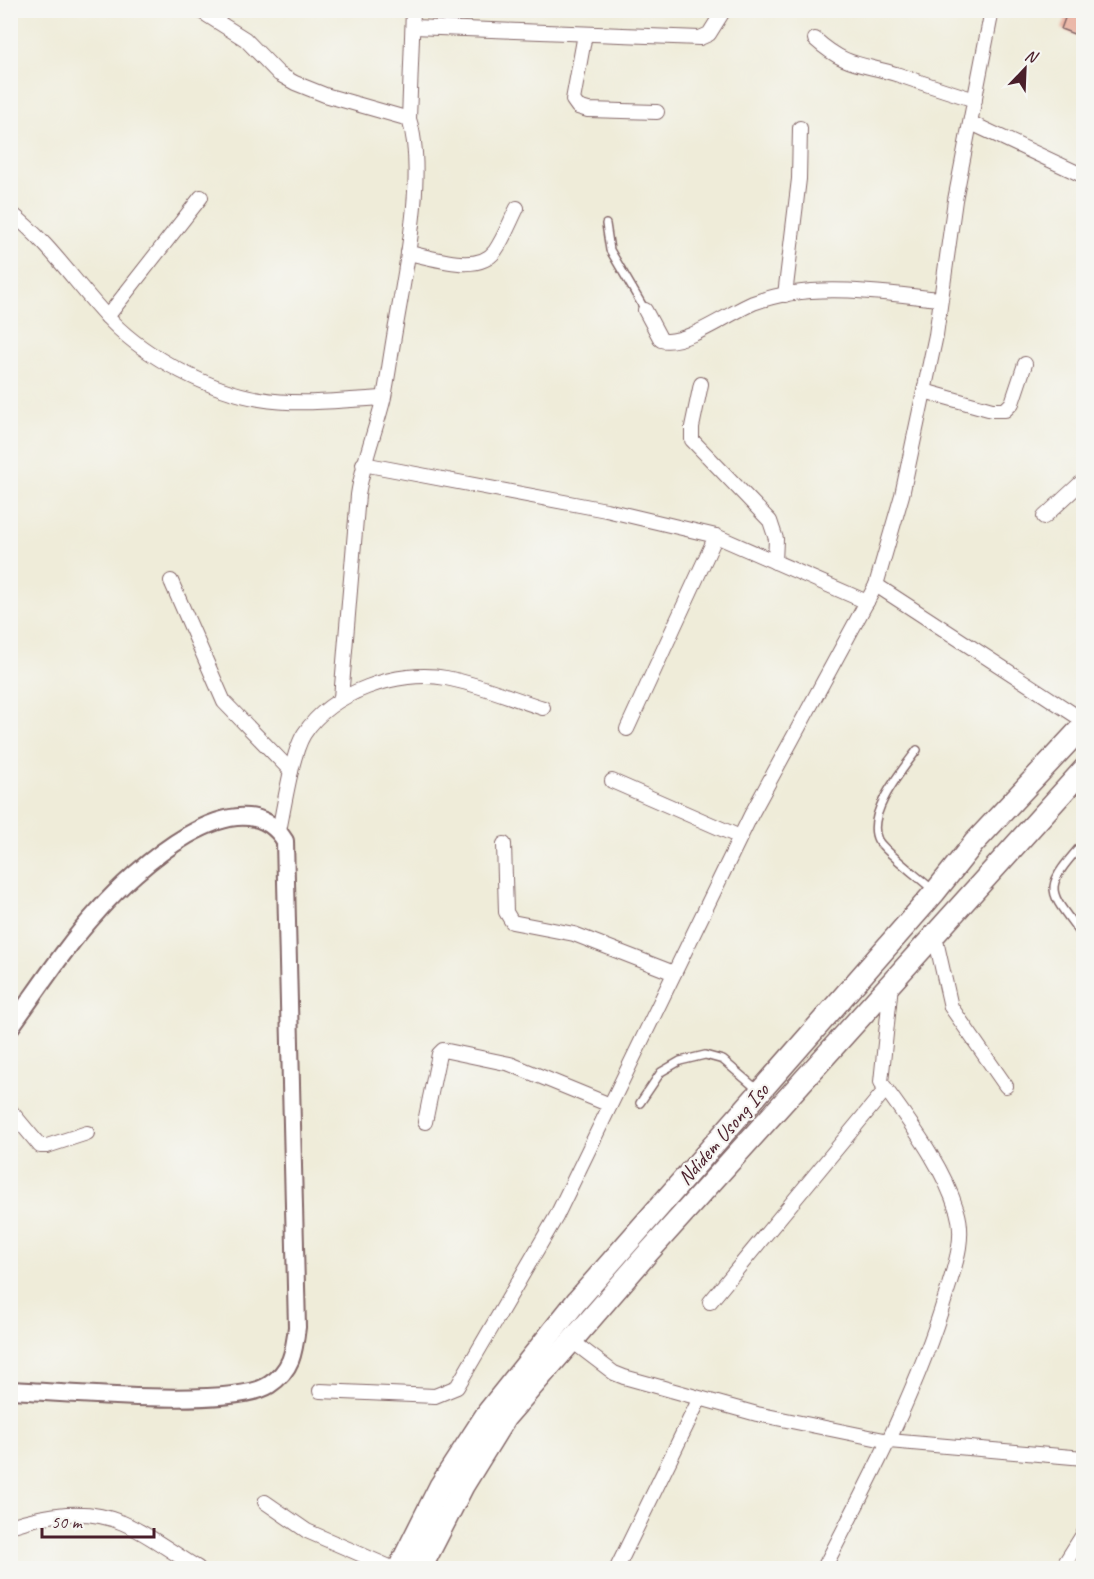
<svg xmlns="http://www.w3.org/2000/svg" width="1094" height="1579" viewBox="0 0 1094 1579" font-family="Caveat,sans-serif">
<rect width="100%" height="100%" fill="#f6f6f2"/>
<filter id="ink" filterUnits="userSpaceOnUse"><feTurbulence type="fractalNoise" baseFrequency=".0167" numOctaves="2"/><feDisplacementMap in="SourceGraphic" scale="12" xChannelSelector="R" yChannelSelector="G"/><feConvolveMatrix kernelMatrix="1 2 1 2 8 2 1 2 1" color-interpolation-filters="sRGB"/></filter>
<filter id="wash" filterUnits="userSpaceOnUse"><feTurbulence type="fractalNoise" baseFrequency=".008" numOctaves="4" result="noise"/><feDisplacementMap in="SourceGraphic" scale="24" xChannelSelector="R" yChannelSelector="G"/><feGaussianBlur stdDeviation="1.35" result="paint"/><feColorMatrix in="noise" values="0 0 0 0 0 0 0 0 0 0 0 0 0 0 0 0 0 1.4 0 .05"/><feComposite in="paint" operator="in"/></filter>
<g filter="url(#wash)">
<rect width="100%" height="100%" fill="#efecd9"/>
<g id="blocks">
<path fill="#e7a592" d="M1068,10h16v28l-23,-9z"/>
</g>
</g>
<g filter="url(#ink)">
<use href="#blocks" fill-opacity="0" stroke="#846768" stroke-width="1.5"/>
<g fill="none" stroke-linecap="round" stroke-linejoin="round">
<defs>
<g id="service">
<path d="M606,224l4,26 35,60"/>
<path d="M917,750c-14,19 -52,64 -39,90 7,12 43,39 55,50"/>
<path d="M1084,842c-43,49 -37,46 0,96"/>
<path d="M640,1103l21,-31 19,-11 25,-6 18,5 35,30"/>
</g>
<g id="minor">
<path d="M199,10l46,29 34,35 16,9 30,12 84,24"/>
<path d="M413,27l287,11 9,-4 15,-24"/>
<path d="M585,34l-12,66 5,7 10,3 69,2"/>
<path d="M815,39c32,29 47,24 84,36 26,9 51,17 76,25"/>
<path d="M971,123l113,53"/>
<path d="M10,212c42,33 66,73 102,110 35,36 99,69 148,77 40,7 83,1 123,-1"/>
<path d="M408,253c24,4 70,22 87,-2 9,-13 15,-29 22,-43"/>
<path d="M785,295l14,-116 1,-51"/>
<path d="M645,310l16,30c22,7 70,-28 92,-37 60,-22 126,-10 187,-4"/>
<path d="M107,317l94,-120"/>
<path d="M701,384l-9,43v13l78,81 6,18 -1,23"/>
<path d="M924,391l68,19h13l7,-7 13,-39"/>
<path d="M363,464l243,46 110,26 151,66"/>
<path d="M1044,517l40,-37"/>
<path d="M171,581l53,121 67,69"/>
<path d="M876,585l208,136"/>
<path d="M341,698l17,-203c5,-34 18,-65 26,-98 5,-25 8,-52 13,-77 9,-53 29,-150 12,-201l4,-109"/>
<path d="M627,729l89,-193"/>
<path d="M612,781l128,56"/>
<path d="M279,831c5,-24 13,-78 25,-97 27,-42 95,-65 142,-56 33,6 65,20 97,30"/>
<path d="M504,844l2,68 6,10 62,12 100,39"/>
<path d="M935,936l16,71 55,79"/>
<path d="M10,1110l30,36h7l40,-13"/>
<path d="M425,1122l14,-68 4,-4 67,14 100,41"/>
<path d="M710,1302l176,-213"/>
<path d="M572,1341l42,32 10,4 133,37 132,27 195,17"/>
<path d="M320,1391l115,5 22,-9 99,-170 195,-402 125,-230 26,-90 34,-160 19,-135 37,-190"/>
<path d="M265,1502l42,29 85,37"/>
<path d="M10,1526c37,-12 76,-19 113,-3 26,11 51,31 75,45"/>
<path d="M617,1568l82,-168"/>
<path d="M824,1568c46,-89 93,-176 122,-273 8,-27 20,-56 11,-84 -15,-48 -48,-89 -76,-129l10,-97"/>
<path d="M1062,1568l22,-35"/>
</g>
<path id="tertiary" d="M10,1028c29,-40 55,-81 88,-117 33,-38 144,-141 187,-70l12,486c-3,25 -5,43 -28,58 -37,24 -208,7 -259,5"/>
<g id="trunk">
<path d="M399,1568l41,-82 48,-74 88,-110 359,-410 39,-49 110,-118"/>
<path d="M421,1568l42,-82 42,-68 141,-163 438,-486"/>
</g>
</defs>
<use href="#service" stroke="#846768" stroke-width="10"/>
<use href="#minor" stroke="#846768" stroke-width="16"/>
<use href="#tertiary" stroke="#846768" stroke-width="20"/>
<use href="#trunk" stroke="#846768" stroke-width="24"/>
<use href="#service" stroke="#fff" stroke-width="7"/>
<use href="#minor" stroke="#fff" stroke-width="14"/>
<use href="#tertiary" stroke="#fff" stroke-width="16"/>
<use href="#trunk" stroke="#fff" stroke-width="21"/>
</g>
</g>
<g text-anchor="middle" stroke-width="4.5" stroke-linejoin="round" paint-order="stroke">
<g font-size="21" fill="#4a1f2b" stroke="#f6f6f2">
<text transform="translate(723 1134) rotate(-49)" y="7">Ndidem Usong Iso</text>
</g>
</g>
<rect width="1094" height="1579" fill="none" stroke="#f6f6f2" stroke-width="36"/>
<g transform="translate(1025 69) rotate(23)" stroke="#f6f6f2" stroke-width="4.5" paint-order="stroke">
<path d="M0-4.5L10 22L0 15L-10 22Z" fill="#4a1f2b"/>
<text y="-9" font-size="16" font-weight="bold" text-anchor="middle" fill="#4a1f2b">N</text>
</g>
<path d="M42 1528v9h112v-9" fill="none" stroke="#4a1f2b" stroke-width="3"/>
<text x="51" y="1528" font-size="18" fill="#4a1f2b" stroke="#f6f6f2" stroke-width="4.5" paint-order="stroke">50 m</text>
</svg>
